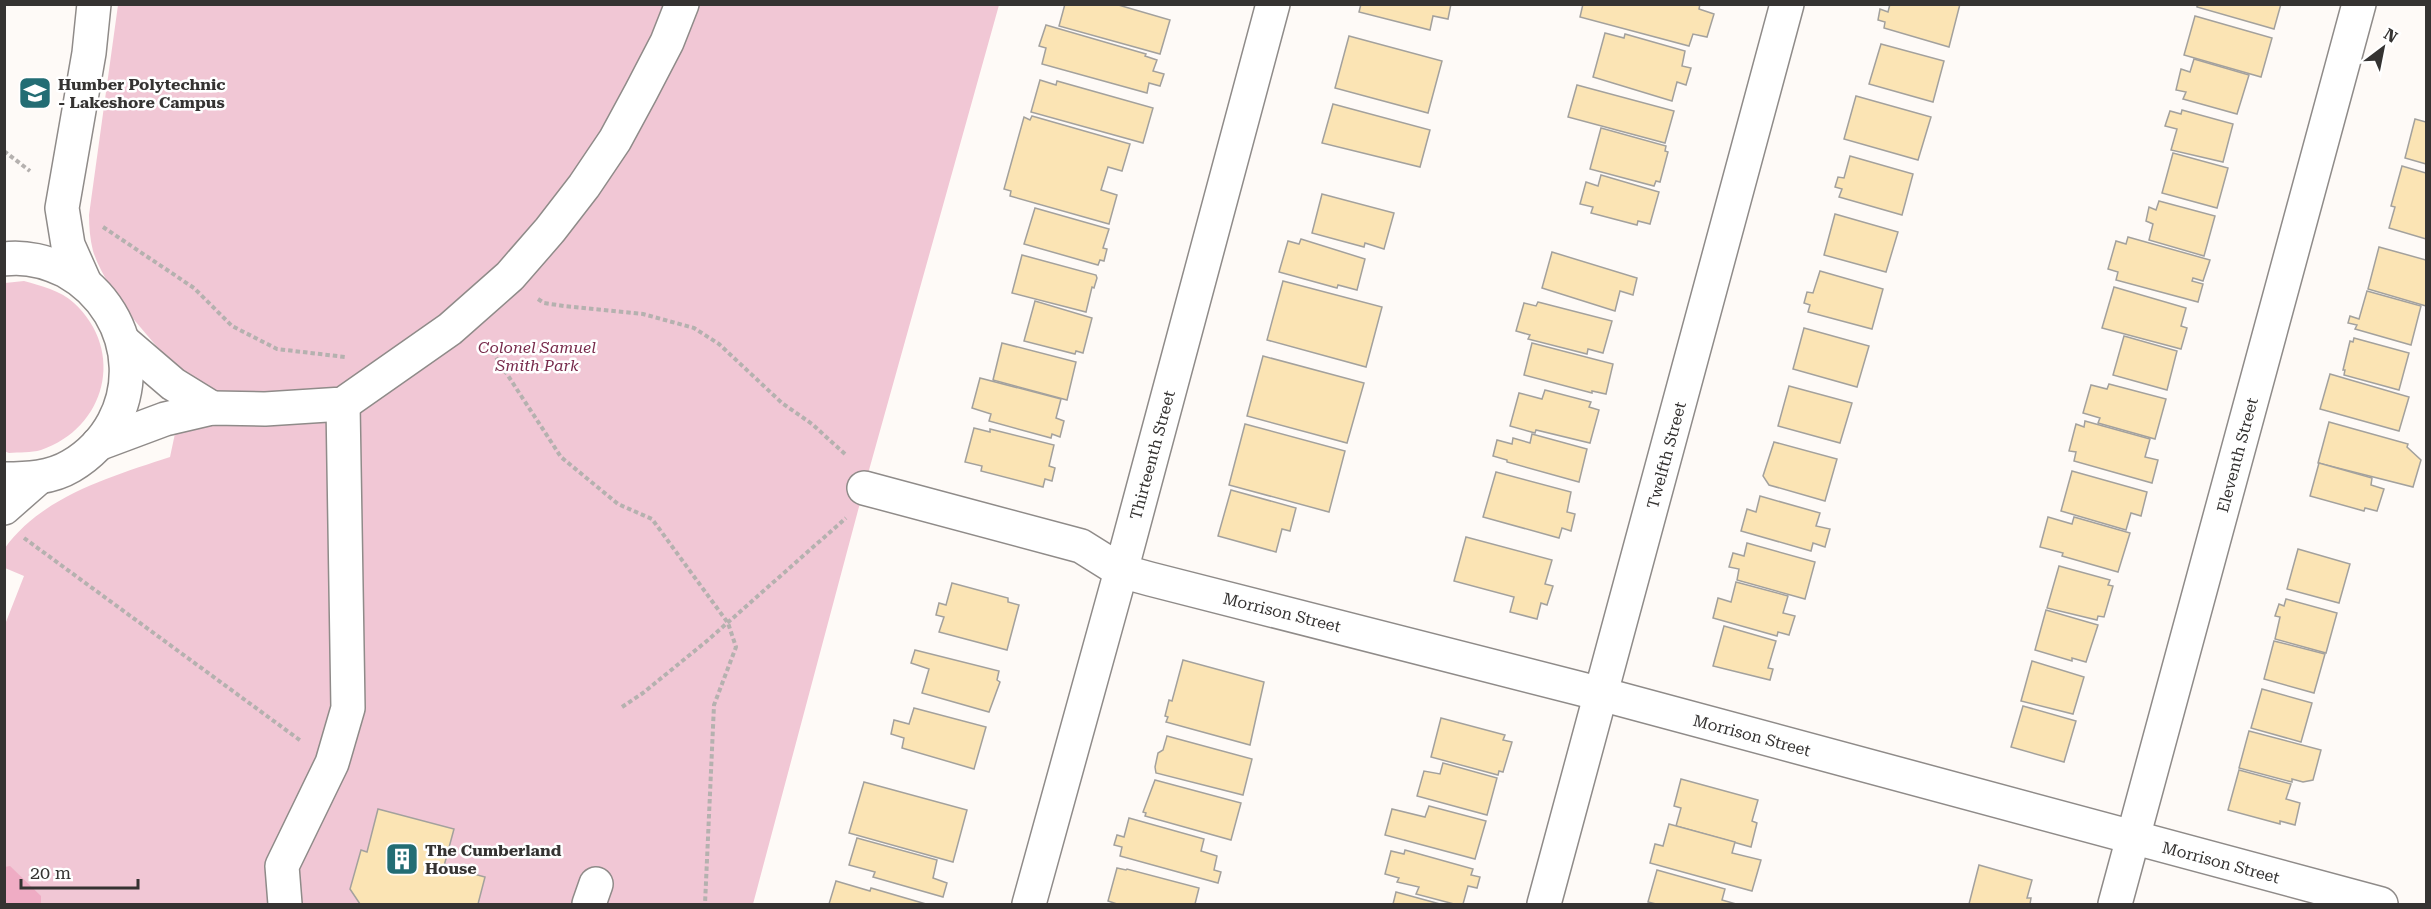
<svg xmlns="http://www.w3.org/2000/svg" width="2431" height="909" viewBox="0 0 2431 909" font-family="'Roboto Serif',serif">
<rect width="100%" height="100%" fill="#fefaf7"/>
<g fill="#f1c7d5">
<path d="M118,5h881l-135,483 -111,416h-748l-1,-277 20,-51 -19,-8v-20c37,-52 108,-72 165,-91l17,-80c-31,-29 -81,-85 -94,-126 -3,-12 -4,-24 -4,-36z"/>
<path d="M24,281c17,5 36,9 50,22 52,48 32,125 -33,147 -10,3 -22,2 -32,3l-5,-2 1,-168z"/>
</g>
<path fill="#efacc4" d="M10,866l31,30v8h-36v-37z"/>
<g fill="#fbe4b4" stroke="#a3a19d" stroke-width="1.5">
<path d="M1065,4h50l55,16 -10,34 -101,-28z"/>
<path d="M1361,4h90l-3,15 -15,-3 -3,14 -71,-18z"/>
<path d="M1583,4h117l-1,5 15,5 -7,23 -14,-3 -4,12 -109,-29z"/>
<path d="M1890,4h70l-11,43 -65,-19 1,-6 -7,-2 2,-11 8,3z"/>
<path d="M2197,4h84l-7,25 -77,-22z"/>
<path d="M2195,16l77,22 -11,39 -77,-22z"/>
<path d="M1046,25l100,29 -1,2 12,4 -4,11 11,3 -4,12 -11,-3 -2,10 -105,-29 4,-16 -7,-2z"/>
<path d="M1605,33l19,5 1,-4 60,17 -3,15 9,2 -5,17 -9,-3 -5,19 -79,-24z"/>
<path d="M1349,36l93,25 -14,52 -93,-25z"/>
<path d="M1881,44l63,17 -11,41 -64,-18z"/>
<path d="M2194,59l55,16 -12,39 -54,-15 3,-7 -10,-2 5,-21 9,3z"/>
<path d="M1040,80l16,5 1,-4 96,27 -10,35 -112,-31z"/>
<path d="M1577,85l97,26 -9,32 -97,-26z"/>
<path d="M1856,96l75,21 -13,43 -74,-21z"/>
<path d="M1333,104l97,26 -10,37 -98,-24z"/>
<path d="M2182,110l51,14 -10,38 -52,-12 6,-21 -12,-3 5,-15 11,3z"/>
<path d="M1032,116l98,28 -8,27 -14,-4 -7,23 16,5 -8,29 -99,-28 1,-5 -7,-2 20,-72 6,3z"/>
<path d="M2415,119l11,3v42l-21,-6z"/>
<path d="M1601,128l65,18 -1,5 3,1 -8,30 -4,-1 -2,5 -64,-17z"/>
<path d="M2173,153l55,15 -11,40 -55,-15z"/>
<path d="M1850,156l63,18 -11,41 -63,-18 3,-8 -7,-2 3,-10 6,1z"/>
<path d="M2402,166l24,7v66l-37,-11 6,-21 -4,-1z"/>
<path d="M1601,175l58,17 -9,32 -12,-3 -1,4 -46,-12 2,-6 -13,-3 6,-22 12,4z"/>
<path d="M1322,194l72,19 -10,36 -19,-6 -1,4 -52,-14z"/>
<path d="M2159,201l56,15 -11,40 -55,-16 4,-16 -7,-3 3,-14 7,3z"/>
<path d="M1035,208l74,21 -6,19 4,1 -3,12 -4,-1 -2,5 -74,-21z"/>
<path d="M1835,214l63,18 -12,40 -62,-17z"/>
<path d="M2128,237l82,23 -7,21 -10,-3 -1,3 11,3 -5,18 -82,-22 2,-8 -10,-3 8,-28 10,3z"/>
<path d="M1301,239l64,20 -8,31 -19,-5 -1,3 -58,-16 9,-31 11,3z"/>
<path d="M2379,247l47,13v46l-58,-17z"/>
<path d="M1552,252l85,26 -4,17 -13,-4 -5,20 -73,-23z"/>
<path d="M1022,255l74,20 1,3 -3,10 -2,-1 -6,25 -74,-19z"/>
<path d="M1820,271l63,18 -11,40 -64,-17 2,-7 -6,-2 3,-11 6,1z"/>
<path d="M1283,281l99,26 -16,60 -99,-27z"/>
<path d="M2114,287l72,21 -5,18 6,2 -6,21 -79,-21z"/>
<path d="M2367,291l54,15 -10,39 -56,-16 2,-4 -9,-2 2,-7 9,3z"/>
<path d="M1035,301l57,17 -9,35 -7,-2 -1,3 -51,-13z"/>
<path d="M1538,302l74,19 -9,32 -15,-4 -1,5 -59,-15 2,-4 -14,-4 8,-28 12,3z"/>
<path d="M1804,328l65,18 -12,41 -64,-18z"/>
<path d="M2124,336l53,15 -10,39 -54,-15z"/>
<path d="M2354,338l55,15 -10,37 -55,-15 1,-5h-2l7,-29 3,1z"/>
<path d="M1002,343l74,19 -9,38 -74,-20z"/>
<path d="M1532,343l81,21 -7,30 -14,-3v2l-68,-18z"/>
<path d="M1263,356l101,27 -17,60 -100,-27z"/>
<path d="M2330,374l79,23 -10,34 -79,-22z"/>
<path d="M980,378l81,21 -5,19 8,3 -4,16 -8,-3 -1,4 -62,-17 2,-7 -19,-6z"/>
<path d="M2109,384l57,15 -11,40 -57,-16 2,-5 -17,-5 8,-28 16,4z"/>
<path d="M1789,386l63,17 -12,40 -62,-17z"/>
<path d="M1545,390l46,12 -2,5 10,3 -9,33 -54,-13 -1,3 -25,-7 9,-33 23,6z"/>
<path d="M2085,421l65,18 -5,18 13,3 -6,23 -78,-22 2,-9 -7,-1 7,-27 8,3z"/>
<path d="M2329,422l79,22 -1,3 14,13 -8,27 -95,-24z"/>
<path d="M1245,424l100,27 -16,61 -100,-27z"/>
<path d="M974,428l16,4v-3l64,16 -5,21 6,2 -3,13 -7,-2 -2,8 -62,-16 1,-5 -17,-4z"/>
<path d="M1532,434l55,15 -8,33 -72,-20v-2l-14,-4 4,-16 15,4 1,-6 17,5z"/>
<path d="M1774,442l63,17 -12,42 -56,-16 -6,-9z"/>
<path d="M2319,463l53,15 -1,7 13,4 -7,22 -12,-3 -1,3 -54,-15z"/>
<path d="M2072,471l75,21 -6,24 -10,-3 -5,17 -65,-19z"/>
<path d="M1496,472l75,20 -4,20 8,2 -4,17 -9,-3 -3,10 -76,-21z"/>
<path d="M1231,490l65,18 -6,23 -8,-2 -6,23 -58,-16z"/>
<path d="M1760,496l60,17 -4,13 14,3 -5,18 -12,-4 -2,8 -70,-20 6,-22 9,3z"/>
<path d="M2048,517l24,7 2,-7 56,16 -12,39 -56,-16 1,-3 -23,-6z"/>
<path d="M1466,537l86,23 -7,24 8,2 -6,19 -6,-2 -4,16 -27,-7 4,-15 -60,-16z"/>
<path d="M1747,543l68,19 -10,37 -68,-19 2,-11 -10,-2 4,-14 11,3z"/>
<path d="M2298,549l52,15 -11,39 -52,-14z"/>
<path d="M2059,566l51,14 -2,5 5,1 -9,31 -6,-1 -1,4 -50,-12z"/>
<path d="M1736,582l52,14 -5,17 12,3 -6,19 -11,-3 -1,4 -64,-18 5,-20 13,4z"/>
<path d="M952,583l56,15v4l11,3 -12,45 -68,-18 5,-15 -8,-2 3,-12 7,2z"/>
<path d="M2286,599l51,14 -11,40 -51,-14 5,-22 -5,-1 4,-12 5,2z"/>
<path d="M2046,610l52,15 -12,37 -14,-4v3l-37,-11z"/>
<path d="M1724,626l52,15 -8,27 5,1 -3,11 -57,-14z"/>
<path d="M2274,641l51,13 -11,39 -50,-14z"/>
<path d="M915,650l84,21 -2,9 3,2 -11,30 -67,-19 7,-24 -18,-6z"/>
<path d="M1183,660l81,22 -14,63 -84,-23 2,-5 -3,-1 4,-16 3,1z"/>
<path d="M2032,661l52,16 -11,37 -52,-13z"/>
<path d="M2262,689l50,14 -11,39 -50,-14z"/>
<path d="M2023,706l53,15 -12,41 -53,-15z"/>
<path d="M914,708l72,19 -12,42 -72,-21 2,-10 -13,-4 3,-14 15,4z"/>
<path d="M1441,718l64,17 -2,5 9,2 -9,30 -4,-1 -1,4 -67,-18z"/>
<path d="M2249,731l72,19 -8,30 -10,2 -11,-3v3l-53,-14z"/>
<path d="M1167,736l85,23 -9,36 -87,-22 -1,-6 3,-14 5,-3z"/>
<path d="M1443,763l54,15 -10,37 -70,-19 7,-25 16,3z"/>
<path d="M2239,770l52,14 -5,15 14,4 -5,22 -15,-4v3l-52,-14z"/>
<path d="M1681,779l77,21 -6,21 5,2 -6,24 -75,-21 5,-18 -7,-2z"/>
<path d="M1155,780l86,23 -10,37 -86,-24 1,-3 -3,-1z"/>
<path d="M864,782l103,28 -14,52 -104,-29z"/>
<path d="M1429,806l57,15 -11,38 -90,-24 7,-26 33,8z"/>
<path d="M378,809l76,20 -10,37 41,11 -7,27h-118l-10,-15 11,-39 6,2z"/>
<path d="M1129,818l75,21 -3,12 16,5 -3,14 7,2 -3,11 -98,-27 2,-9 -8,-2 3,-10 7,2z"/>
<path d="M1669,824l66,18 -3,11 29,7 -9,31 -102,-28 5,-19 8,2z"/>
<path d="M857,838l80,22 -4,18 14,5 -4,14 -70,-20 2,-5 -26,-7z"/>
<path d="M1405,850l68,19 -2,6 9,2 -3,11 -9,-2 -5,18h-9l-38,-10 3,-7 -22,-5 2,-4 -14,-4 6,-23 13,3z"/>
<path d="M1979,865l53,15 -5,18h4l-1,6h-61z"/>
<path d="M1117,868l9,2 1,-1 72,19 -4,16h-78l-9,-3z"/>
<path d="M1657,870l68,19 -3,11 14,4h-80l-8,-2z"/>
<path d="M836,881l34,10 1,-3 55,16h-97z"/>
<path d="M1396,892l44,12h-47z"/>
</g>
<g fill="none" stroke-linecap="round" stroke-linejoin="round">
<defs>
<g id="minor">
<path d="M4,259c21,-3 44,3 62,12 77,43 82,149 5,195 -20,12 -44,13 -67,13"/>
<path d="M84,281l-16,-36 -6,-37 27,-155 5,-49"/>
<path d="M124,342l49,42 39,24"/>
<path d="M98,444l67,-25 47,-11 53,1 78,-5 107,-75 60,-53 40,-46 34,-44 31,-46 26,-48 26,-50 15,-38"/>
<path d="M864,488l217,58 40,25 29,8 451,115 780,210"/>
<path d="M4,508l33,-29"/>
<path d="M285,904l-3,-38 50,-103 16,-55 -5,-304"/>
<path d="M589,904l7,-20"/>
<path d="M1029,904l92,-333 152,-567"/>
<path d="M1544,904l243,-900"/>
<path d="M2115,904l244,-900"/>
</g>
</defs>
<use href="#minor" stroke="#8f8b89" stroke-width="36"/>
<g stroke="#b5b1af" stroke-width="4" stroke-dasharray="4.5 3" stroke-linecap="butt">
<path d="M4,151l26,20"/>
<path d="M103,227l91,61 38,38 45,23 68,8"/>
<path d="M538,299l6,4 20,3 79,8 51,14 25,16 63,59 30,21 34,31"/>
<path d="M488,345l73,112 57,47 34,15 76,104 8,24 -22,58 -9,199"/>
<path d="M24,538l277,203"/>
<path d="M622,707l21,-14 65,-53 138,-122"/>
</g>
<use href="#minor" stroke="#fff" stroke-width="33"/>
</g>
<defs>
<symbol id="university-square" viewBox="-11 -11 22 22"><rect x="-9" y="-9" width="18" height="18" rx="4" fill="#236d74" stroke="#fff"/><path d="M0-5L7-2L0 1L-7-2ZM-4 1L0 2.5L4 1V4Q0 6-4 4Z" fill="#fff"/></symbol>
<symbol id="building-square" viewBox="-11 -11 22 22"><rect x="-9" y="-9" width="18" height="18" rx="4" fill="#236d74" stroke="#fff"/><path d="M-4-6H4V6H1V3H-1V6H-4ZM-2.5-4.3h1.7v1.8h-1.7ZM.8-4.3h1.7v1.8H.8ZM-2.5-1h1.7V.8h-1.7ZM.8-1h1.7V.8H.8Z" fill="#fff"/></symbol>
</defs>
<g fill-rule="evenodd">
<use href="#university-square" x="16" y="74" width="38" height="38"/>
<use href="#building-square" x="383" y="840" width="38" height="38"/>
</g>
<g text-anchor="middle" stroke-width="5" stroke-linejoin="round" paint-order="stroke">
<g font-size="16" font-weight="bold" fill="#353332" stroke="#fff" text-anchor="start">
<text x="58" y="90">Humber Polytechnic<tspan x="58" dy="18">- Lakeshore Campus</tspan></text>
<text x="425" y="856">The Cumberland<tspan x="425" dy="18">House</tspan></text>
</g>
<g font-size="16" font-style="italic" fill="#782b4c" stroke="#fff">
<text x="537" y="353">Colonel Samuel<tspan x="537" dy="18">Smith Park</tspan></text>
</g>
<g font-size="16" fill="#353332" stroke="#fff">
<text transform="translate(1152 455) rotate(-75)" y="6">Thirteenth Street</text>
<text transform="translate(1666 455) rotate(-75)" y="6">Twelfth Street</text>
<text transform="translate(2237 455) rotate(-75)" y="6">Eleventh Street</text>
<text transform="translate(1282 612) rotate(14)" y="6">Morrison Street</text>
<text transform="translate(1752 735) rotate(15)" y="6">Morrison Street</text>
<text transform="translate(2221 862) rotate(15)" y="6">Morrison Street</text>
</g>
</g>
<rect width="2431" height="909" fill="none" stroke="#353332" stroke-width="12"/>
<g transform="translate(2383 48) rotate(32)" stroke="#ffffff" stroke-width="4.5" paint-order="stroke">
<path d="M0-4.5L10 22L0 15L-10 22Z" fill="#353332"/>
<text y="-9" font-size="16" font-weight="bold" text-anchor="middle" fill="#353332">N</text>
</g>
<path d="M21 879v9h117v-9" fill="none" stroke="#353332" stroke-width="3"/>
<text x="30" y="879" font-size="18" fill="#353332" stroke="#ffffff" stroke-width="4.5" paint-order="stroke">20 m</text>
</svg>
